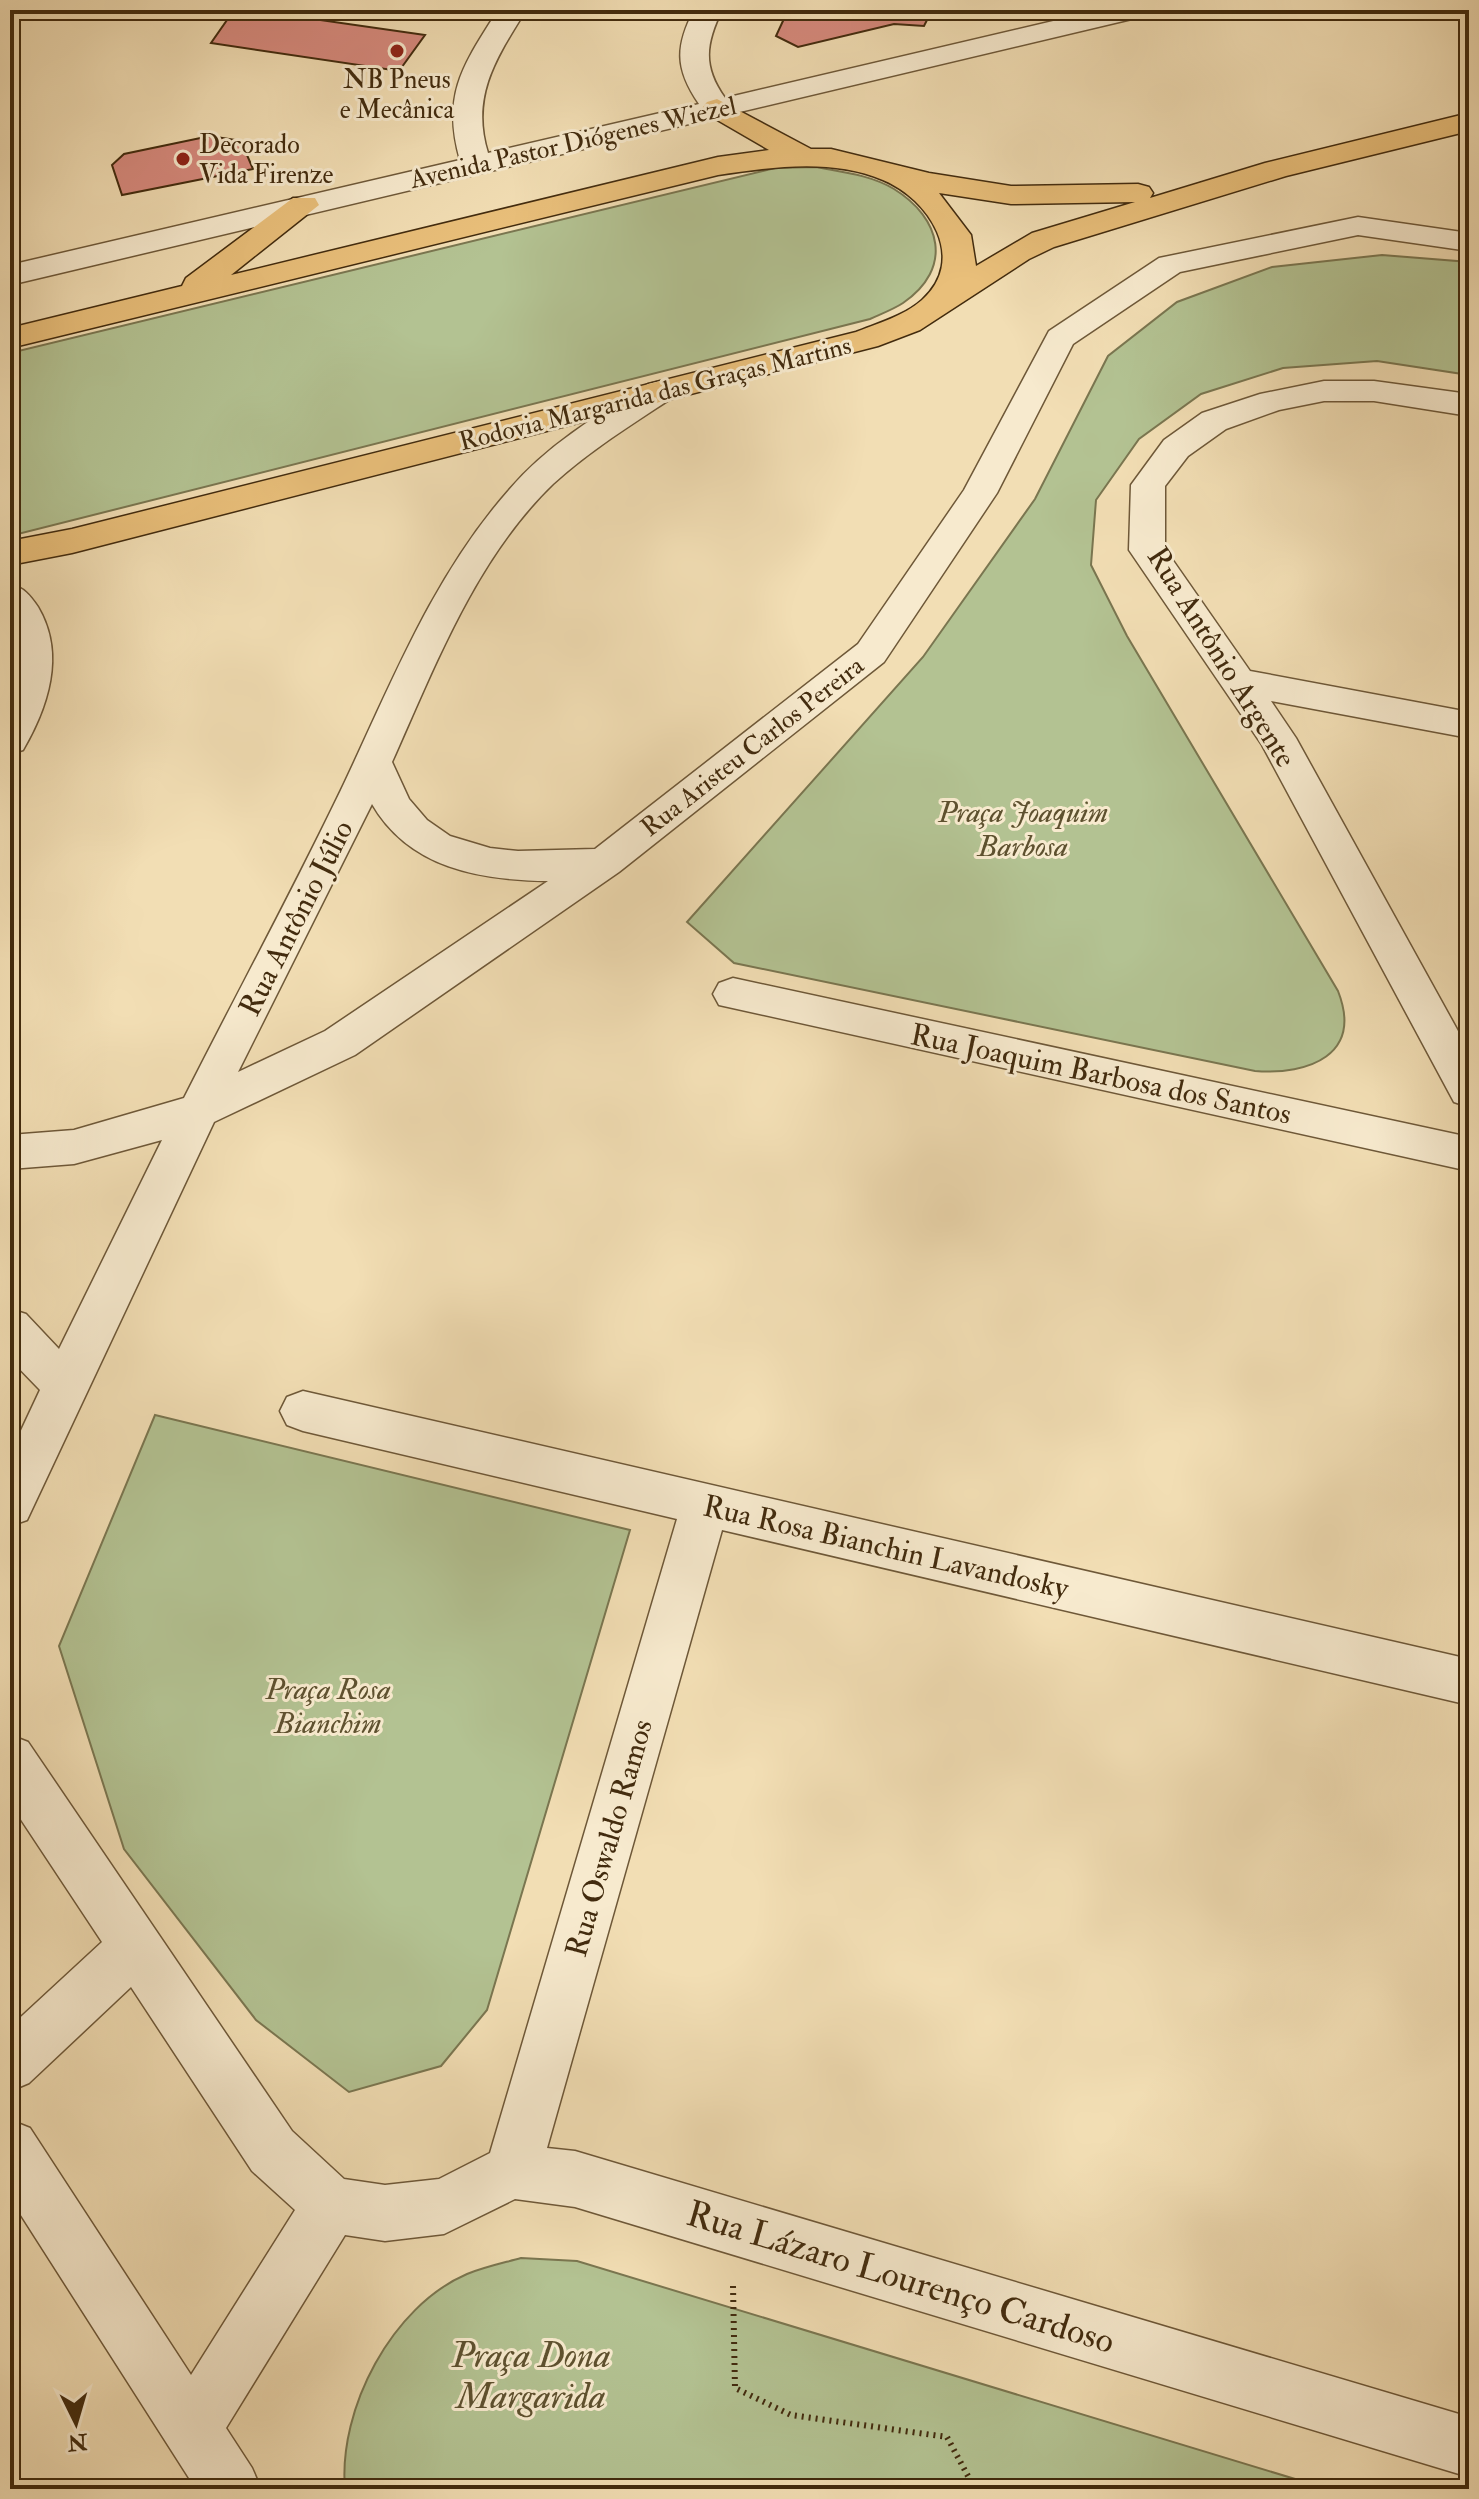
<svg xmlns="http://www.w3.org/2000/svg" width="1479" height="2499" viewBox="0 0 1479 2499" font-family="'IM FELL Double Pica',serif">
<rect width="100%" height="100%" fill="#f2deb4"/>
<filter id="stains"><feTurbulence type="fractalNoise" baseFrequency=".0025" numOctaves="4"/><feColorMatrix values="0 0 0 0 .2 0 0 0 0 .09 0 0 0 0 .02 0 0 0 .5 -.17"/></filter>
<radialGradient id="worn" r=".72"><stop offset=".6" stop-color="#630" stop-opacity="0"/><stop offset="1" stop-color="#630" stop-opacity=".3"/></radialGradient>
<g fill="#b3c292" stroke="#7a7650" stroke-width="2">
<path d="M816,167c26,5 55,8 78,22 47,29 60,79 9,114 -9,6 -22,11 -33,16l-860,217v-183l765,-185z"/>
<path d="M1382,255l87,7v113l-92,-14 -94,7 -82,26 -62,45 -43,61 -5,65 36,71 211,355c25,64 -29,84 -83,80l-521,-108 -47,-41 236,-265 112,-158 73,-143 69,-54 95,-35z"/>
<path d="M155,1415l475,115 -143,480 -46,56 -92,26 -93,-72 -132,-171 -65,-203z"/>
<path d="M521,2258l56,3 751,228h-983c-7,-80 47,-183 122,-215 17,-7 36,-11 54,-16z"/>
</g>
<g fill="#d78a7e" stroke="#422b0e" stroke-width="2">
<path d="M234,10h17l174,25 -26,36 -188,-28z"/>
<path d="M788,10h103l38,6 -5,10 -30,-2 -96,23 -22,-11z"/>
<path d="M210,136l31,5 12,28 -131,26 -10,-30 12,-11z"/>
</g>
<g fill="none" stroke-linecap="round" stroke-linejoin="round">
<defs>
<g id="minor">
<path d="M498,10h28c-29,47 -56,86 -38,143l211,-49c-24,-35 -24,-57 -5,-94h28c-16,33 -20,56 3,88l375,-88h50l-4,6 -10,2 -1126,267v-20l450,-105c-19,-66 4,-96 38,-150z"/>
<path d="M1358,217l111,16v18l-111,-16 -178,37 -107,72 -76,149 -113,169 -265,210 -264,183 -141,67 -187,398 -17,6v-72l30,-64 -30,-31v-50l16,5 33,35 103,-209 -88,24 -64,5v-34l64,-5 110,-32c52,-103 107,-204 157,-308 49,-103 91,-213 168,-300 38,-45 90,-76 139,-106l12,-3 12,3 5,7 -5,7c-41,27 -83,53 -119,86 -77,74 -118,182 -161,278l17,37 18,21 23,16 40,12 28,3 77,-2 263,-205 106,-154 85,-159 110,-73zM372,804c37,64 107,76 176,77l-223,150 -87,41z"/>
<path d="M1324,381h50l95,13v22l-95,-15h-50l-45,9 -53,19 -38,27 -23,30v63l85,122 219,41v26l-198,-37 25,37 173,313v56l-15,-5 -192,-357 -133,-195 2,-65 33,-45 38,-27 58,-19z"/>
<path d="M10,584c14,4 20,11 28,23 28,47 10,100 -15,143l-13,4v-57l6,-30 -6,-43z"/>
<path d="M733,978l736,159v34l-750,-166 -6,-11 6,-11z"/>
<path d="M303,1391l1166,268v46l-747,-175 -175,618 28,3 894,266v60l-894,-270 -60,-8 -71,35 -59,7 -40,-6 -119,193 26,40 9,21h-65l-186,-291v-78l20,8 161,247 104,-165 -43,-39 -121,-184 -102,96 -19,8v-64l92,-85 -92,-139v-68l18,7 264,389 52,48 41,6 54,-6 51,-26 187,-634 -374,-88 -16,-6 -7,-14 7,-14z"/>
</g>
<path id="major" d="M717,99l94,50h20l98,24 82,13 127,-2 11,3 4,6 -3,5 115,-35 204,-50v18l-183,45 -232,71 -25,12 -109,71 -42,16 -806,207 -62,12v-24l62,-12 784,-197c22,-9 48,-16 66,-32 46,-41 7,-101 -39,-120 -51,-22 -112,-13 -165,-5l-708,173v-20l172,-42 4,-8 107,-80h22l4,7 -88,70 487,-118 51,-7 -62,-36 -5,-6 5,-6zM939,193l72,11 124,-2 -103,31 -56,33 -5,-31z"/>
</defs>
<use href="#minor" stroke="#6e5838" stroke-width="3"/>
<use href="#major" stroke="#422b0e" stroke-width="3"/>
<path stroke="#422b0e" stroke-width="6" stroke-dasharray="2 5" stroke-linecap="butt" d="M733,2286l2,102 56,27 156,22 28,52"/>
<use href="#minor" fill="#f7eace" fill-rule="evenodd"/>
<use href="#major" fill="#e9bf7a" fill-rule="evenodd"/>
</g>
<g fill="#8f2418" stroke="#f7eace" stroke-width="3">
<circle cx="397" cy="51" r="8"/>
<circle cx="183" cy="159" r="8"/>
</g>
<g text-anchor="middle" stroke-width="6" stroke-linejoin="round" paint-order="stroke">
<g font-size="26" fill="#422b0e" stroke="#f7eace">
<text x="397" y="88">NB Pneus<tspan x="397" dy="30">e Mecânica</tspan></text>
<text x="199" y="153" text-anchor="start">Decorado<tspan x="199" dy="30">Vida Firenze</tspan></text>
</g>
<g font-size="26" fill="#422b0e" stroke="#f7eace">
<text transform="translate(573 142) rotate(-13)" y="9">Avenida Pastor Diógenes Wiezel</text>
<text transform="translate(655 393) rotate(-14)" y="9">Rodovia Margarida das Graças Martins</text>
<text transform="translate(752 746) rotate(-38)" y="9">Rua Aristeu Carlos Pereira</text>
</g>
<g font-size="30" fill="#422b0e" stroke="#f7eace">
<text transform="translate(1222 657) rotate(58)" y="10">Rua Antônio Argente</text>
<text transform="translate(296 918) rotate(-63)" y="10">Rua Antônio Júlio</text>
<text transform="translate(1101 1074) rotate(12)" y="10">Rua Joaquim Barbosa dos Santos</text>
<text transform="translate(886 1547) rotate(13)" y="10">Rua Rosa Bianchin Lavandosky</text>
<text transform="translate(609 1838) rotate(-74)" y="10">Rua Oswaldo Ramos</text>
</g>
<g font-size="30" font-style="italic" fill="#5e512f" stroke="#f7eace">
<text x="1023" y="822">Praça Joaquim<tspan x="1023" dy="34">Barbosa</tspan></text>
<text x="328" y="1699">Praça Rosa<tspan x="328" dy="34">Bianchim</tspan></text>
</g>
<g font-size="36" fill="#422b0e" stroke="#f7eace">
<text transform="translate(901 2276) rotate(17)" y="13">Rua Lázaro Lourenço Cardoso</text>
</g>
<g font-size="36" font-style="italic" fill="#5e512f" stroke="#f7eace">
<text x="531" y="2367">Praça Dona<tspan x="531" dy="41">Margarida</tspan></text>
</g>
</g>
<rect width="1479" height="2499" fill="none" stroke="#f2deb4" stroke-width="40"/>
<rect x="12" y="12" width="1455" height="2475" fill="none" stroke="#422b0e" stroke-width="4"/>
<rect x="20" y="20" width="1439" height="2459" fill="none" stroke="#422b0e" stroke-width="2"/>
<g transform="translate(76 2423) rotate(175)" stroke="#f7eace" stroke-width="6" paint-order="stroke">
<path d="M0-6L14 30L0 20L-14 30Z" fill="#422b0e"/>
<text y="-12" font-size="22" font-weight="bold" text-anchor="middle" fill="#422b0e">N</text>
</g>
<rect width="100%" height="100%" filter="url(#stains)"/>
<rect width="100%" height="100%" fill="url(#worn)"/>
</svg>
